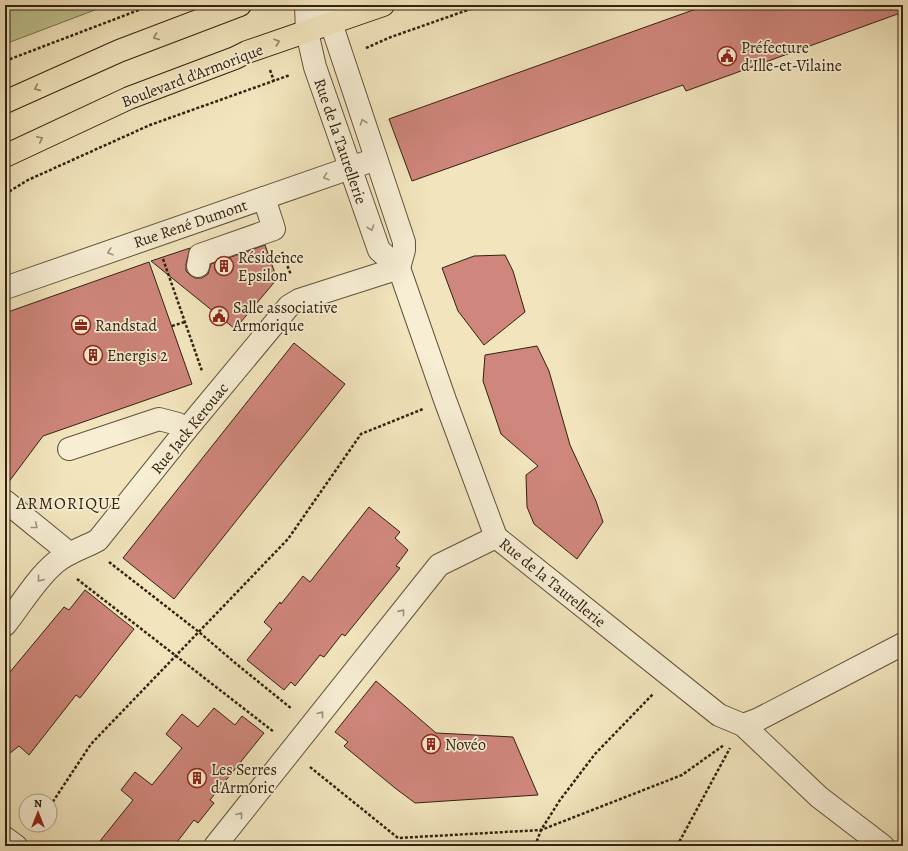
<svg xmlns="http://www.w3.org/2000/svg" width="908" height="851" viewBox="0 0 908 851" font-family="Alegreya,serif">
<rect width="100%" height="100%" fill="#f2e5bd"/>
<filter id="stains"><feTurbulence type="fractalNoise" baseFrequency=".005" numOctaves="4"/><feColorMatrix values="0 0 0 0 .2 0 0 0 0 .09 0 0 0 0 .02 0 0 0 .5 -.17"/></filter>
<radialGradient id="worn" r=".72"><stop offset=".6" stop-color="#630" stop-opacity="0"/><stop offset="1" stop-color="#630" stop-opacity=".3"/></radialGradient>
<path fill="#bec38e" stroke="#78724f" d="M5,5h103l-103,39z"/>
<g fill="#cf867c" stroke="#322210">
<path d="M707,5h196v7l-217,79 -3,-6 -271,96 -23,-62z"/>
<path d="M265,245l12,34 -42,50 -84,-68 39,-13 -4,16v7l4,4 5,3h7l6,-4 3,-10z"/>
<path d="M505,255l8,16 12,41 -41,33 -26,-34 -16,-43 32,-12z"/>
<path d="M149,262l43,122 -149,52 -38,51v-174z"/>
<path d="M294,343l51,41 -171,215 -51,-41z"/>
<path d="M537,346l12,25 21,74 26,56 7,21 -26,37 -43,-35 -7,-17 -1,-32 12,-9 -37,-32 -18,-53 2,-26z"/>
<path d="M369,507l31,25 -5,6 13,12 -12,16 4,2 -55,68 -3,-2 -18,23 -4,-2 -25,31 -4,-4 -7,8 -37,-30 25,-31 -8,-7 16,-20 1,2 22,-28 7,6z"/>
<path d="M85,590l49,39 -54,69 -4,-3 -47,60 -10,-9 -14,11v-79l59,-71 5,3z"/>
<path d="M376,681l60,52 77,4 25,58 -123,8 -20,-15 -51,-42 4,-4 -13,-10z"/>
<path d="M214,708l21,17 7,-9 22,17 -54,67 4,3 -16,20 -4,-3 -20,26h-78l37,-46 -12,-10 14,-18 17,13 30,-37 -16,-14 16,-20 16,13z"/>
</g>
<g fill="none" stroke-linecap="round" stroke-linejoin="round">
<defs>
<g id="minor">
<path d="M306,5l1,27 8,35 64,183 20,18 46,132 51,137 223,178 24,10 16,-6 144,-75"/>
<path d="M320,5l11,18 73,219v8l-5,18"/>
<path d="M198,266l2,-11 74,-26 -10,-31"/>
<path d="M5,288l371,-129"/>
<path d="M69,449l90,-30 19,5 8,6"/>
<path d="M5,501l64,52"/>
<path d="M5,625c16,-20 30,-45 50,-62 13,-11 29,-15 43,-23l88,-110 103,-124 10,-6 100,-32"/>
<path d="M743,725l76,72 64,49"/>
<path d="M5,838l11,8"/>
<path d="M215,846l224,-281 57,-28"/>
</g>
<g id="major">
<path d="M5,102l114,-51 121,-46"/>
<path d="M5,156l124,-58 106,-40 12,-6 136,-47"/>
</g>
</defs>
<use href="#minor" stroke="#62533b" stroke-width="24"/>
<use href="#major" stroke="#322210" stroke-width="24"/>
<g stroke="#322210" stroke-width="2.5" stroke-dasharray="3 2" stroke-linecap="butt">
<path d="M366,48l25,-11 91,-32"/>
<path d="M5,61l147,-56"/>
<path d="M270,70l4,11"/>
<path d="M5,194l23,-14 122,-55 140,-50"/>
<path d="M282,252l9,23"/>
<path d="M163,259l39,112"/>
<path d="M172,326l13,-4"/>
<path d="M109,562l90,70 35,30 58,47"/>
<path d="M77,579l197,153"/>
<path d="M310,767l88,71 143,-8 141,-55 42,-30"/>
<path d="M50,806l41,-62 197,-205 73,-105 62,-25"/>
<path d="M535,846l6,-16 19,-30 35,-46 58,-60"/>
<path d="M677,846l53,-98"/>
</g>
<use href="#minor" stroke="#f7eed4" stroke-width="22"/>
<use href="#major" stroke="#f2e5bd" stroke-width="22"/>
</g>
<defs><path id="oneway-chevron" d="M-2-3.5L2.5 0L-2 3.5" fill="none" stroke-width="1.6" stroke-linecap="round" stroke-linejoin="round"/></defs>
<g stroke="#928466">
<use href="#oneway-chevron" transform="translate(156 37) rotate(158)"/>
<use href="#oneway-chevron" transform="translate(277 42) rotate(-19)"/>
<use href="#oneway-chevron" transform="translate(37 88) rotate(156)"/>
<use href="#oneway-chevron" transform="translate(40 139) rotate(-25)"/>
</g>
<g stroke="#9e927c">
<use href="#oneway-chevron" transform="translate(363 122) rotate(-109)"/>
<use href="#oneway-chevron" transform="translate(326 177) rotate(161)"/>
<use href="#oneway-chevron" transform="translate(371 228) rotate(71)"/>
<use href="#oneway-chevron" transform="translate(110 252) rotate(161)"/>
<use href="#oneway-chevron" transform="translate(35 526) rotate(39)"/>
<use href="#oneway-chevron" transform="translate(40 579) rotate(129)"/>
<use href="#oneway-chevron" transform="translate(402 612) rotate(-51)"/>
<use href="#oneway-chevron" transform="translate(321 714) rotate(-52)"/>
<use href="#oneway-chevron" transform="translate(240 815) rotate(-52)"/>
</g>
<defs>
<symbol id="civic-ring" viewBox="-11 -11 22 22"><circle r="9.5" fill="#f7eed4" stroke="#8f2418" stroke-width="1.5"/><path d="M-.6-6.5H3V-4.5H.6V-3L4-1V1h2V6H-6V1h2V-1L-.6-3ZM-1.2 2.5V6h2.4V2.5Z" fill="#8f2418"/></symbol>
<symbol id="building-ring" viewBox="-11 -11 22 22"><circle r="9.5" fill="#f7eed4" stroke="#8f2418" stroke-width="1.5"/><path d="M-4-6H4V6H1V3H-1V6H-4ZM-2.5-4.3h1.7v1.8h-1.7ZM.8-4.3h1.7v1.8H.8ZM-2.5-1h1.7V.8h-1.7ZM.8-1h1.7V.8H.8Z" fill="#8f2418"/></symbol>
<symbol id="office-ring" viewBox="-11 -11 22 22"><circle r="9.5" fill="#f7eed4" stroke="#8f2418" stroke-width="1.5"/><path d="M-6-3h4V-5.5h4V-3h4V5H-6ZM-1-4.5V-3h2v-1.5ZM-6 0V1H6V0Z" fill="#8f2418"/></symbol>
</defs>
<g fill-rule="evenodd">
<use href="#civic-ring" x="716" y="45" width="22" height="22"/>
<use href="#building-ring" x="213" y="255" width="22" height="22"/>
<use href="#civic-ring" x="208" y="305" width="22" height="22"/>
<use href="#office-ring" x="70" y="314" width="22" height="22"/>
<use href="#building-ring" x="82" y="344" width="22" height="22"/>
<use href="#building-ring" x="420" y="733" width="22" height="22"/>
<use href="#building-ring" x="186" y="767" width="22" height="22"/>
</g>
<g text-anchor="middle" stroke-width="3.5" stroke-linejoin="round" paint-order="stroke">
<g font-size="16" fill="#322210" stroke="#f7eed4" text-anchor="start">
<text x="741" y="53">Préfecture<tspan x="741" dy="18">d'Ille-et-Vilaine</tspan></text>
<text x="238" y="263">Résidence<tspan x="238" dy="18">Epsilon</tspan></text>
<text x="233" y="313">Salle associative<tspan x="233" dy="18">Armorique</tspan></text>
<text x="95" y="331">Randstad</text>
<text x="107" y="361">Energis 2</text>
<text x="445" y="750">Novéo</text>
<text x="211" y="775">Les Serres<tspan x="211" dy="18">d'Armoric</tspan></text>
</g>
<g font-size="16" fill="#322210" stroke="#f7eed4">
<text transform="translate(192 75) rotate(-21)" y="6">Boulevard d'Armorique</text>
<text transform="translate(341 141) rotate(71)" y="6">Rue de la Taurellerie</text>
<text transform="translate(190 223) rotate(-19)" y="6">Rue René Dumont</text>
<text transform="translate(189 428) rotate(-51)" y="6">Rue Jack Kerouac</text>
<text transform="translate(553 582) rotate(39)" y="6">Rue de la Taurellerie</text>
</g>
<g font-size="17" letter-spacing="1" fill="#322210" stroke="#f7eed4">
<text x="69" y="509">ARMORIQUE</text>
</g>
</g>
<rect width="908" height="851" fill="none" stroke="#f2e5bd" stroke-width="20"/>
<rect x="6" y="6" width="896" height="839" fill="none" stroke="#322210" stroke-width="2"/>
<rect x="10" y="10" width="888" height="831" fill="none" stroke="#322210"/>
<g transform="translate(38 813)"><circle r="19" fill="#f7eed4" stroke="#a89c86"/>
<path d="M0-3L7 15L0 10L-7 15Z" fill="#8f2418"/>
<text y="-6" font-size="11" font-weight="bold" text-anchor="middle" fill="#322210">N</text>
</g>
<rect width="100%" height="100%" filter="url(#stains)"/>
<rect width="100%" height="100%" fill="url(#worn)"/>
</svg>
